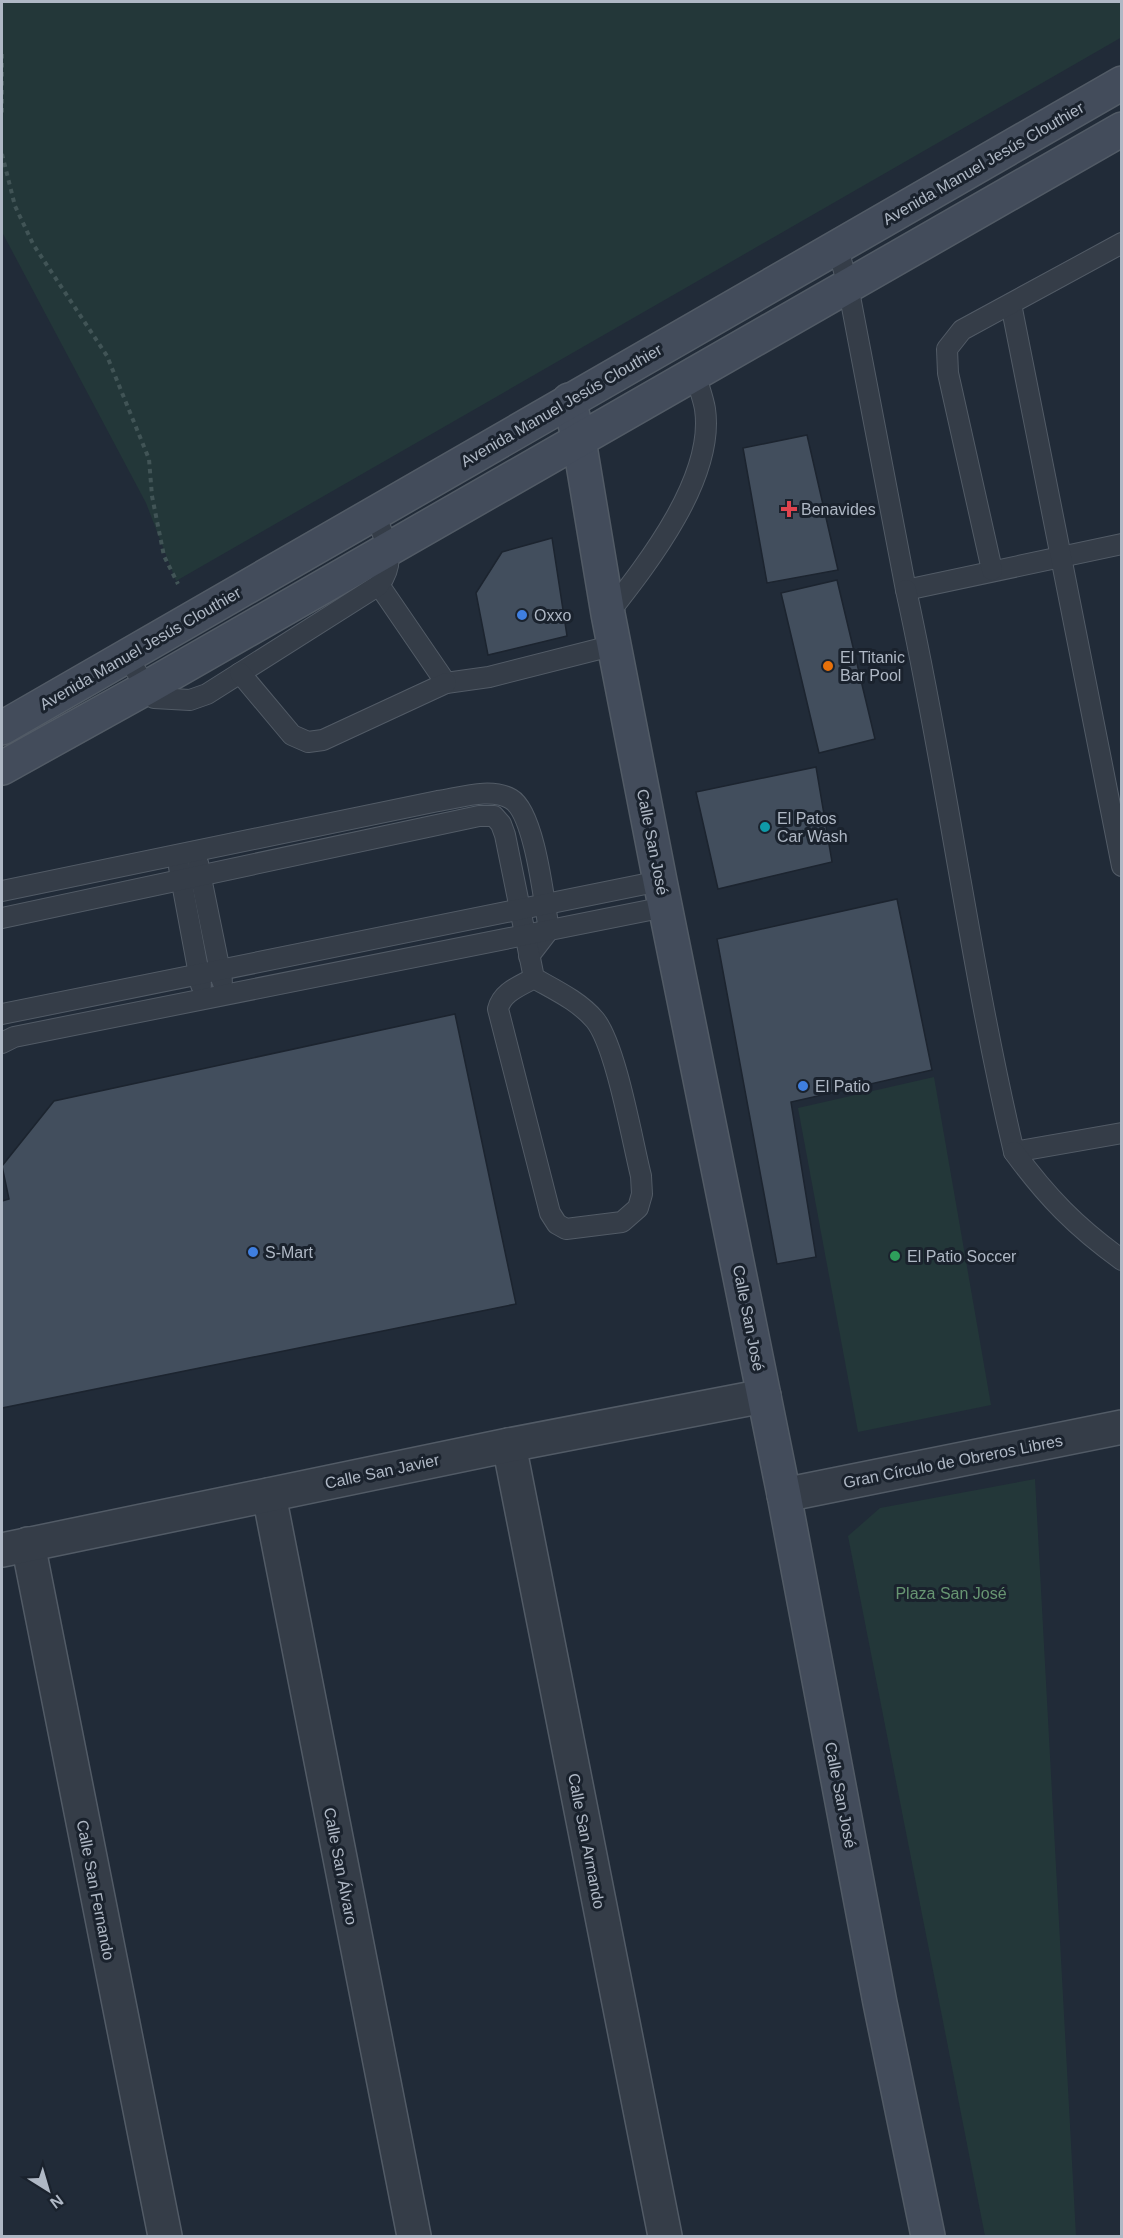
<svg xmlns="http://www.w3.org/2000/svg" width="1123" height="2238" viewBox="0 0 1123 2238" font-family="Arial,sans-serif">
<rect width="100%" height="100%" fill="#212b38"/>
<g fill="#233739">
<path d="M2,2h1119l1,35 -946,544 -30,-78 -144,-271z"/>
<path d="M934,1077l57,328 -133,27 -60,-324z"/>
<path d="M1035,1479l41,757h-91l-137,-700 32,-28z"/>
</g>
<g fill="#424e5d" stroke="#1c242f" stroke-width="1.5">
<path d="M807,435l31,135 -71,13 -24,-135z"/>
<path d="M552,538l15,98 -79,19 -12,-62 26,-41z"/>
<path d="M837,580l38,159 -56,14 -38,-160z"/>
<path d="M816,767l16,95 -114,27 -22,-97z"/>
<path d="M897,899l35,171 -141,32 25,155 -39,7 -60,-325z"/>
<path d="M455,1014l61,290 -514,104v-207l7,-2 -7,-33 52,-65z"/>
</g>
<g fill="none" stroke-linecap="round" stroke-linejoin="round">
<defs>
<g id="lane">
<path d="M837,245l11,41 58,304 216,-46"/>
<path d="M1011,304l111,562"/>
<path d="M992,570l-44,-197 -1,-24 15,-19 160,-87"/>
<path d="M379,585l67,98 43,-6 126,-32"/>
<path d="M906,590c41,186 64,376 108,562l108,-19"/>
<path d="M608,614c40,-51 107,-136 97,-205 -2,-12 -7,-24 -10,-36"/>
<path d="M126,656l28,42 36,2 17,-6 172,-109c19,-25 6,-46 -5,-72"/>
<path d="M240,673l52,62 16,7 15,-2 123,-57"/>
<path d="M198,863l24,118"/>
<path d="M179,867l22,118"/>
<path d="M2,891l436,-90c21,-3 53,-14 73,-2 24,14 33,103 38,131l-20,26"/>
<path d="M2,918l477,-102h15l7,8 4,11 29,143c21,12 45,23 61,42 21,26 37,120 46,156l1,18 -4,14 -16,14 -56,7 -9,-5 -7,-11 -52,-204c4,-17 22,-23 36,-31"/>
<path d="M2,1014l658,-133"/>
<path d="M2,1043l12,-6 651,-130"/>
<path d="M1014,1152c33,45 62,75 108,108"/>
</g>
<g id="street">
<path d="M509,1445l156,791"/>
<path d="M269,1495l145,741"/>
<path d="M784,1495l338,-68"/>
<path d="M28,1544l137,692"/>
<path d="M2,1550l507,-105 255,-49"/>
</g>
<g id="secondary">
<path d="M569,400l10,40 29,174 52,267 124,614 96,508 48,233"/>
<path d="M2,728l1120,-645"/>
<path d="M2,768l144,-80 976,-559"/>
</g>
</defs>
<use href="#lane" stroke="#525b66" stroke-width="22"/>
<use href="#street" stroke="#525b66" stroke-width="36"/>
<use href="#secondary" stroke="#525b66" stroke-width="36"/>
<g stroke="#415456" stroke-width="4" stroke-dasharray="4.5 4.5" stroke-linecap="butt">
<path d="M2,54v62"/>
<path d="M2,154l13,52 18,38 74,112 9,22 33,81 3,37 12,60 14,28"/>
</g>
<use href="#lane" stroke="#353d48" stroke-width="20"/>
<use href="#street" stroke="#353d48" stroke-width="33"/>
<use href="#secondary" stroke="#434c5b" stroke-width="33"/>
</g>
<path fill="#e0444e" stroke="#1a222d" stroke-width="2" d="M786 500h6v6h6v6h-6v6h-6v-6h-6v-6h6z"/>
<g fill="#3f7fe0" stroke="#1a222d" stroke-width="2">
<circle cx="522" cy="615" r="6"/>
<circle cx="803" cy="1086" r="6"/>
<circle cx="253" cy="1252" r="6"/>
</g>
<circle fill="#e8710a" stroke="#1a222d" stroke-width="2" cx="828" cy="666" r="6"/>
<circle fill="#0f9aa8" stroke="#1a222d" stroke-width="2" cx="765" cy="827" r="6"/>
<circle fill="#2e9e5b" stroke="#1a222d" stroke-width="2" cx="895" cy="1256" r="6"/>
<g text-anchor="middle" stroke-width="6" stroke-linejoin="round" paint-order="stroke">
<g font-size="16" fill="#afb8c5" stroke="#1a222d">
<text transform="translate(983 163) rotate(-30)" y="6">Avenida Manuel Jesús Clouthier</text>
<text transform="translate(561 405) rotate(-30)" y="6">Avenida Manuel Jesús Clouthier</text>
<text transform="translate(140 648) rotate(-30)" y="6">Avenida Manuel Jesús Clouthier</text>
<text transform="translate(653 842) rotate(79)" y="6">Calle San José</text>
<text transform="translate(749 1318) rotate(79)" y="6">Calle San José</text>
<text transform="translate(953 1461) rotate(-11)" y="6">Gran Círculo de Obreros Libres</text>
<text transform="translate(382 1471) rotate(-12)" y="6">Calle San Javier</text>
<text transform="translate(841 1795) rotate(79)" y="6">Calle San José</text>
<text transform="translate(587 1841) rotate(79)" y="6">Calle San Armando</text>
<text transform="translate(341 1866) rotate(79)" y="6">Calle San Álvaro</text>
<text transform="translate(96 1890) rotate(79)" y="6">Calle San Fernando</text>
</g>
<g font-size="16" fill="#afb8c5" stroke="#1a222d" text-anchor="start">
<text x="801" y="515">Benavides</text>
<text x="534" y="621">Oxxo</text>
<text x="840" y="663">El Titanic<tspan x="840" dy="18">Bar Pool</tspan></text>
<text x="777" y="824">El Patos<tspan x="777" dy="18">Car Wash</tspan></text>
<text x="815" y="1092">El Patio</text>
<text x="265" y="1258">S-Mart</text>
<text x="907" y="1262">El Patio Soccer</text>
</g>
<g font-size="16" fill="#679572" stroke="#1a222d">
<text x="951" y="1599">Plaza San José</text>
</g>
</g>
<rect width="1123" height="2238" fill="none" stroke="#afb8c5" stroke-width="6"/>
<g transform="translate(48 2190) rotate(143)" stroke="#1a222d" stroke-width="4.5" paint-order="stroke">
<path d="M0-4.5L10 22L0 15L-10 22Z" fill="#afb8c5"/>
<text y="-9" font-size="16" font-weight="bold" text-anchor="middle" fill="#afb8c5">N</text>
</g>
</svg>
